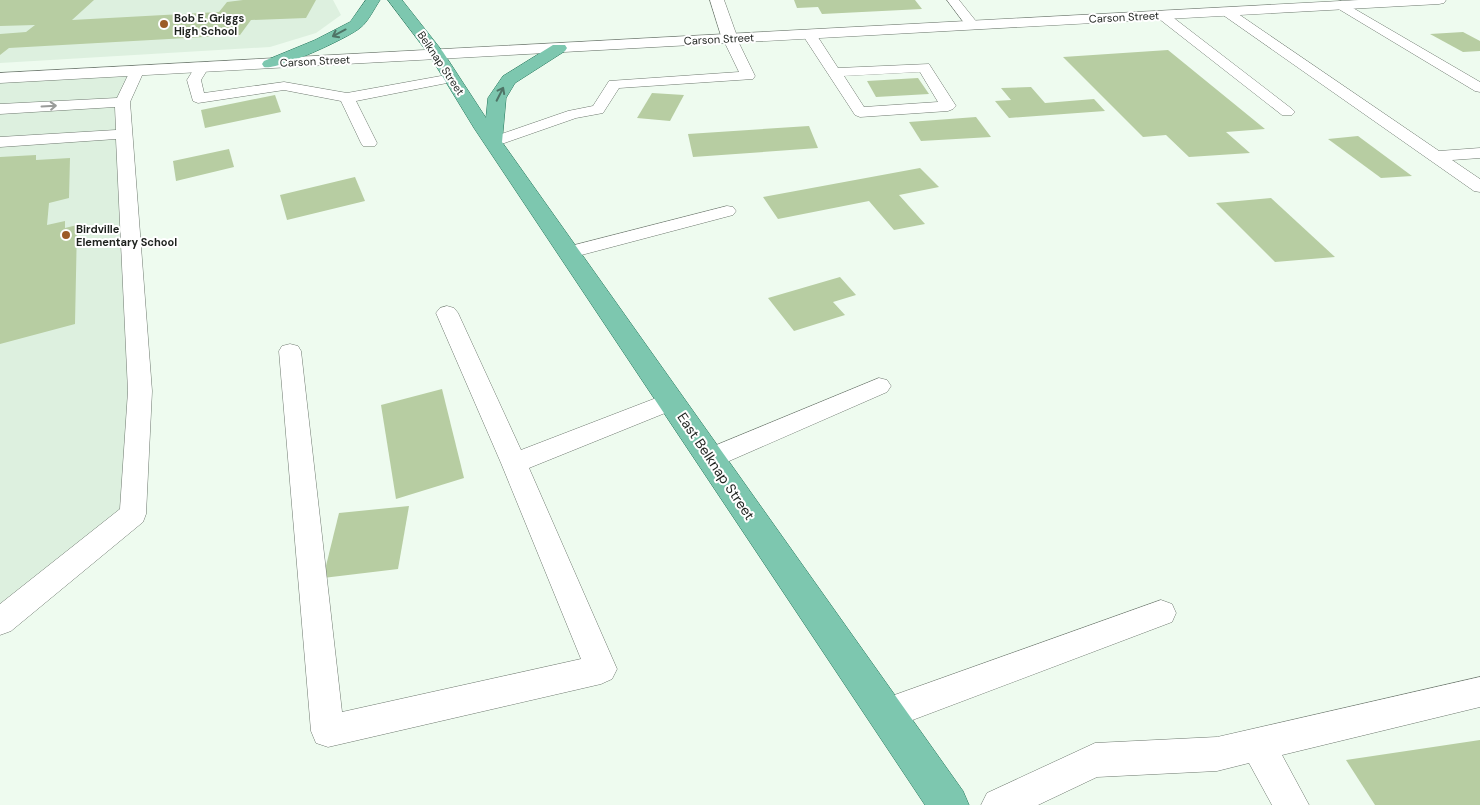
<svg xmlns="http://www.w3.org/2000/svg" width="1480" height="805" viewBox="0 0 1480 805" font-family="'DM Sans',sans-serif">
<rect width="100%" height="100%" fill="#eefbef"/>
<g fill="#ddf0df">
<path d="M0,0h333l8,15 -25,18 -46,14 -270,16z"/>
<path d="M137,71l-13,28 9,415 -133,108v-544z"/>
</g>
<g fill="#b7cda2">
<path d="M0,0h94l-22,20 147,-8 8,-10 16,-2h73l-10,18 -55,2 -11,15 -231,13 -9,7v-21l26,-2 9,-7 -35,1z"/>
<path d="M794,0h121l7,9 -100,5 -4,-7 -21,1z"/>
<path d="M1463,32l17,9v10l-17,1 -33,-18z"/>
<path d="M1168,50l97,79 -39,3 24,21 -61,4 -23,-22 -23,2 -80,-80z"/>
<path d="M918,78l11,16 -53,3 -9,-16z"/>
<path d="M1031,87l14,16 49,-4 11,12 -96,7 -14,-17 16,-1 -10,-12z"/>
<path d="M652,93l32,2 -14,26 -33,-3z"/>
<path d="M275,95l6,17 -76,16 -4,-18z"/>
<path d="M976,117l15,20 -70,4 -12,-19z"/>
<path d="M809,126l9,22 -125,9 -5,-23z"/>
<path d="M1358,136l54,40 -31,2 -53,-39z"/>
<path d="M229,149l5,18 -58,14 -3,-20z"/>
<path d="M36,155v5l34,-2 -1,40 -20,5 -2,22 18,-4v7l12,-3 -2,99 -75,20v-187z"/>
<path d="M920,168l19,19 -40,8 26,29 -31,6 -25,-29 -91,18 -15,-22z"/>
<path d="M355,177l10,24 -78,19 -7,-25z"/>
<path d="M1271,198l64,59 -60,5 -59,-59z"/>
<path d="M840,277l16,18 -23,7 12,13 -51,16 -26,-33z"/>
<path d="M442,389l22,89 -68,21 -15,-94z"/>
<path d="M409,506l-11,63 -75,9 16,-65z"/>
<path d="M1480,740v65h-105l-29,-45z"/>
</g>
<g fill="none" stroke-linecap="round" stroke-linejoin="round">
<defs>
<g id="service">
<path d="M947,0h12l20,25 -1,3h-10z"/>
<path d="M1341,1l139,81v10l-5,-1 -138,-83 -2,-3 2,-3z"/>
<path d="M1227,8l4,1 208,142 41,-3v10l-28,2 28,19v13l-6,-1 -251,-176 -2,-3 2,-3z"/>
<path d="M1162,11l4,1 126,97 3,3 -3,3h-10l-124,-97 -2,-3z"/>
<path d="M809,30l5,1 24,37 91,-4 27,42 -3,3 -5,2 -88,6 -5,-2 -53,-81zM920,72l18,30 -74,5 -20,-31z"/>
<path d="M730,35l7,4 18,37 -2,3 -134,9 -16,25 -27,5 -83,29 -6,-2 -2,-3 2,-3 81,-28 25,-5 16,-25 130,-9 -16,-33z"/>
<path d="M202,63l5,1 2,3 -8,13 3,13 80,-11 63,11 105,-19 5,1 2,3 -2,3 -5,1 -96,19 21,42 -2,3h-12l-2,-3 -20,-42 -57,-11 -86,13 -5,-2 -6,-21 10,-16z"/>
<path d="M137,67l5,1 2,3 -14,31 22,289 -6,123 -3,8 -132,109 -11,4v-31l120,-95 8,-118 -12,-252 -116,8v-10l116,-7 -1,-23 -115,7v-10l117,-6 13,-27 2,-3z"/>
<path d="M727,206l6,1 3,4 -3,4 -163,43 -7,-2 -3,-4 3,-4z"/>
<path d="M447,306l7,2 4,5 63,137 143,-55 8,-2 8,2 4,6 -4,6 -151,61 88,201 -5,10 -11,5 -273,63 -12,-4 -5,-12 -32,-380 3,-5 8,-2 8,2 3,5 41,361 239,-53 -80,-196 -65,-150 4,-5z"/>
<path d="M879,378l8,2 4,6 -4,6 -167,73 -9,3 -9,-3 -4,-7 4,-7z"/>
<path d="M1161,600l11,4 4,9 -4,9 -286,108 -12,-5 -4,-11 4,-11 12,-5z"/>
<path d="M1480,677v30l-198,48 27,50h-37l-23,-42 -32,8 -120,6 -59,28h-57l6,-12 108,-50 122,-6z"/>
</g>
<path id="minor" d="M710,0h14l14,39 -3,3h-10l-3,-3z"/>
<path id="tertiary" d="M1359,0h87l-2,3 -5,1 -1439,79v-10z"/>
<g id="primary">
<path d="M366,0h14c-6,9 -12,22 -20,28 -12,10 -83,43 -96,39l-2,-3 2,-3 51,-21 35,-18z"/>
<path d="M388,0h14l41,52 43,66 2,-20 15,-22 50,-31h12l2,3 -2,3 -50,32 -9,15 -4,44 461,649 6,14h-44l-451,-677 -44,-72z"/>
</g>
</defs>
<use href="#service" stroke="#6e796f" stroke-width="1"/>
<use href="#minor" stroke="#6e796f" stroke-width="1"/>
<use href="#tertiary" stroke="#6e796f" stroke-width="1"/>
<use href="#primary" stroke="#23755a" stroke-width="1"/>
<use href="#service" fill="#fff" fill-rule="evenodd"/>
<use href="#minor" fill="#fff" fill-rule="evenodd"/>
<use href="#tertiary" fill="#fff" fill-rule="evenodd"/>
<use href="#primary" fill="#7dc7af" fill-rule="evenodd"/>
</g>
<defs><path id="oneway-shaft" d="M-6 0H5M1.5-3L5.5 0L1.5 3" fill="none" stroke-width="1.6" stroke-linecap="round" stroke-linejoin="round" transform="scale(1.25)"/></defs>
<g stroke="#4e7466">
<use href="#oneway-shaft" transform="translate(339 33) rotate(152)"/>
<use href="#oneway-shaft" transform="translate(500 94) rotate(-63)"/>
</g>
<use stroke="#9a9c9a" href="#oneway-shaft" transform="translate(49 106) rotate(-3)"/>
<g fill="#9c5b27" stroke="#fff" stroke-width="2">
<circle cx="164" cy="24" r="5"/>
<circle cx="66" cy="235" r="5"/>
</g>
<g text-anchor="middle" stroke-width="4" stroke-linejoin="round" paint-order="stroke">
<g font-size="11" fill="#1e221e" stroke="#fff">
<text transform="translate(1124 17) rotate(-3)" y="4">Carson Street</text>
<text transform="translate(719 39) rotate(-3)" y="4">Carson Street</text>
<text transform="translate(315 61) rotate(-3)" y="4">Carson Street</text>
<text transform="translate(441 63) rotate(56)" y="4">Belknap Street</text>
</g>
<g font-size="11" font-weight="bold" fill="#1e221e" stroke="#fff" text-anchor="start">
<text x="174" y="22">Bob E. Griggs<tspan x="174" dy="13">High School</tspan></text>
<text x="76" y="233">Birdville<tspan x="76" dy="13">Elementary School</tspan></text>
</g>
<g font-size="14" fill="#1e221e" stroke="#fff">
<text transform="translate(716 466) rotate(56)" y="5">East Belknap Street</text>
</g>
</g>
</svg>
